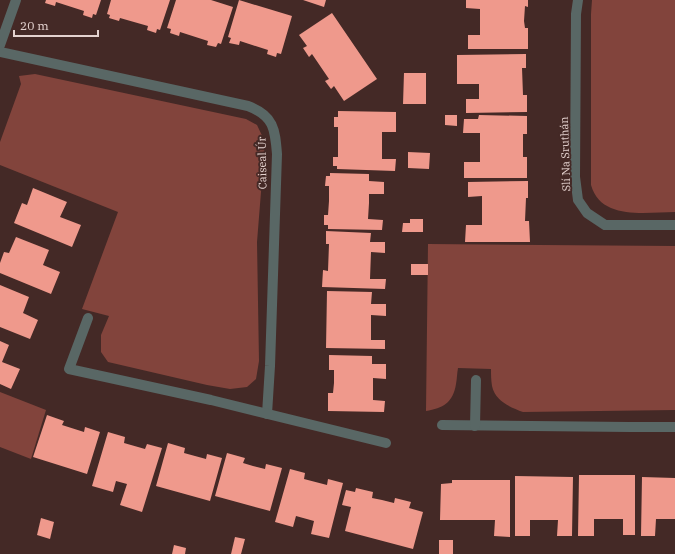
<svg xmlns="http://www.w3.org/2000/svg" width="675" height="554" viewBox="0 0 675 554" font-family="'IBM Plex Serif',serif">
<rect width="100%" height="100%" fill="#442926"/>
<g fill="#82443c">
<path d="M592,0h83v212c-28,0 -74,9 -84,-27v-171z"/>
<path d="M35,74l211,45 11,6 8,17 -8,100 2,119 -3,18 -9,8 -17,2 -23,-4 -99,-23 -7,-10v-17l8,-19 -27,-7 36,-97 -118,-47v-23l21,-58 -2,-8z"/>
<path d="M428,244l247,2v164l-152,2c-13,-5 -28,-11 -31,-26 -1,-6 -1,-12 -1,-17l-33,-1c-1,5 -1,11 -2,16 -3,19 -13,24 -30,27z"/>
<path d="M0,392l46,18 -15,49 -31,-12z"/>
</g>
<g fill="#ef998c">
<path d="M46,0h55l-5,15 -3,-1 -1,4 -9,-3 1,-4 -28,-9 -1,4 -10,-3z"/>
<path d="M111,0h59l-10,30 -3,-1 -1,4 -9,-3 1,-4 -28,-8 -1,3 -10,-3 1,-3 -3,-1z"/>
<path d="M176,0h35l22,7 -12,37 -3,-1 -2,4 -9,-2 1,-4 -28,-9 -1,4 -9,-3 1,-4 -4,-1z"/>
<path d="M239,0l53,16 -11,38 -4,-1 -1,4 -9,-3 1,-4 -28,-9 -1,4 -10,-2 2,-5 -3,-1z"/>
<path d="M303,0h23l-2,7z"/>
<path d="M466,0h62v7l-3,-1 -1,15 1,7h3v21h-60v-14h12v-26l-14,-1z"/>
<path d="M332,13l45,66 -33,22 -10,-15 -3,3 -6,-8 4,-2 -17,-25 -3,3 -6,-9 4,-2 -8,-11z"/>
<path d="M526,54v14h-4l1,27h4v17l-61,1v-14h13v-15h-22v-29z"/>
<path d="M404,73h22v31h-23z"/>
<path d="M338,111l58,1v20h-14v27h14l-1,12 -58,-2v-3h-4v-9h5v-30h-4v-10h4z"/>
<path d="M445,115h12v11l-12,-1z"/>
<path d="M479,115l48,1v18h-4v23h4v21h-63v-16h16v-29h-17l1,-14h14z"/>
<path d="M408,152l22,1 -1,16 -21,-1z"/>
<path d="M330,173l39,1v7l15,1v12h-15v9l-1,16 15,1 -1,10 -54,-1v-4h-4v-10h4l1,-14v-15h-4l1,-10h4z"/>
<path d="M528,181v17h-2l-1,23h4l1,21h-65l1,-17h16v-29l-14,1v-15z"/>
<path d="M33,188l34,14 -7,15 21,8 -9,22 -58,-24 8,-20 5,2z"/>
<path d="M410,219h13v13h-21l1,-9h7z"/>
<path d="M326,231l45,2 -1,9h15v11l-14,-1 -1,27h16l-1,10 -63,-2 1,-17 5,1 1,-27h-3z"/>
<path d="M16,237l33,13 -6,15 17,7 -9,22 -51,-21v-10l4,-11 5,1z"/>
<rect x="411" y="264" width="17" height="11"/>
<path d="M0,285l29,12 -6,16 15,7 -8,19 -30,-12z"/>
<path d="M327,291l45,1 -1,12h15v12l-15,-1v25h14v9l-59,-1z"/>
<path d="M0,341l9,4 -7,17 18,7 -9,20 -11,-5z"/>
<path d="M329,355l43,1v8h14v15l-13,-1v22l12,1 -1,11 -56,-1v-18h5l1,-10v-13h-5z"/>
<path d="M47,415l17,6 -2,4 22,7 1,-5 15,5 -13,42 -54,-17z"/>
<path d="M108,432l17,5 -1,6 21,6 2,-5 15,4 -20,64 -22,-7 7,-21 -11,-3 -3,11 -21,-6z"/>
<path d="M168,443l17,5 -1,5 22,6 1,-5 15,4 -12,43 -54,-15z"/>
<path d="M227,453l18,5 -2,5 10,3 12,3 1,-5 16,4 -12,43 -55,-15z"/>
<path d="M290,469l15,4 -1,6 23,6 1,-6 15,4 -14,55 -18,-4 3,-13 -18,-5 -3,11 -18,-5z"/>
<path d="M579,475h56v60h-12v-16h-29v17h-16z"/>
<path d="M515,476l58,1 -1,59h-15l1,-16h-28v16h-15z"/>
<path d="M642,477l33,1v41h-19l-1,17h-14z"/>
<path d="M452,480h58v57l-16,-1 1,-16h-55l1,-36 11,-1z"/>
<path d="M356,488l17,4 -1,6 10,2 12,3 1,-5 16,4 -2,6 14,4 -10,37 -68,-18 6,-24 -9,-2 4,-15 9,2z"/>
<path d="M41,518l13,4 -4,17 -13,-4z"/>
<path d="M235,537l10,2 -4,15h-10z"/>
<rect x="439" y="540" width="14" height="14"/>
<path d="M174,545l12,3 -1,6h-13z"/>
</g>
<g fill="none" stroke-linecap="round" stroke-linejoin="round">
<g stroke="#596765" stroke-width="10">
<path d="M578,0l-2,14 -1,163 3,23 9,13 18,12h70"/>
<path d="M0,45l16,-45"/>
<path d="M0,52l248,54c26,10 27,23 29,48l-7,212 -3,48"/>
<path d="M88,318l-19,51 142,31 175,43"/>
<path d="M442,425l187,2h46"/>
<path d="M475,426l1,-46"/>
</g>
</g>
<g text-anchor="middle" stroke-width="4" stroke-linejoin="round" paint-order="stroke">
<g font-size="11" fill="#e4d2cf" stroke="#442926">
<text transform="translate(565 154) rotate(-92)" y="4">Slí Na Sruthán</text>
<text transform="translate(262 163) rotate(-91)" y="4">Caiseal Úr</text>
</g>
</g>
<path d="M14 30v6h84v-6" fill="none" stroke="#e4d2cf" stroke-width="2"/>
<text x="20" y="30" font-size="12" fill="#e4d2cf" stroke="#442926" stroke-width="3" paint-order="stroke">20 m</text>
</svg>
